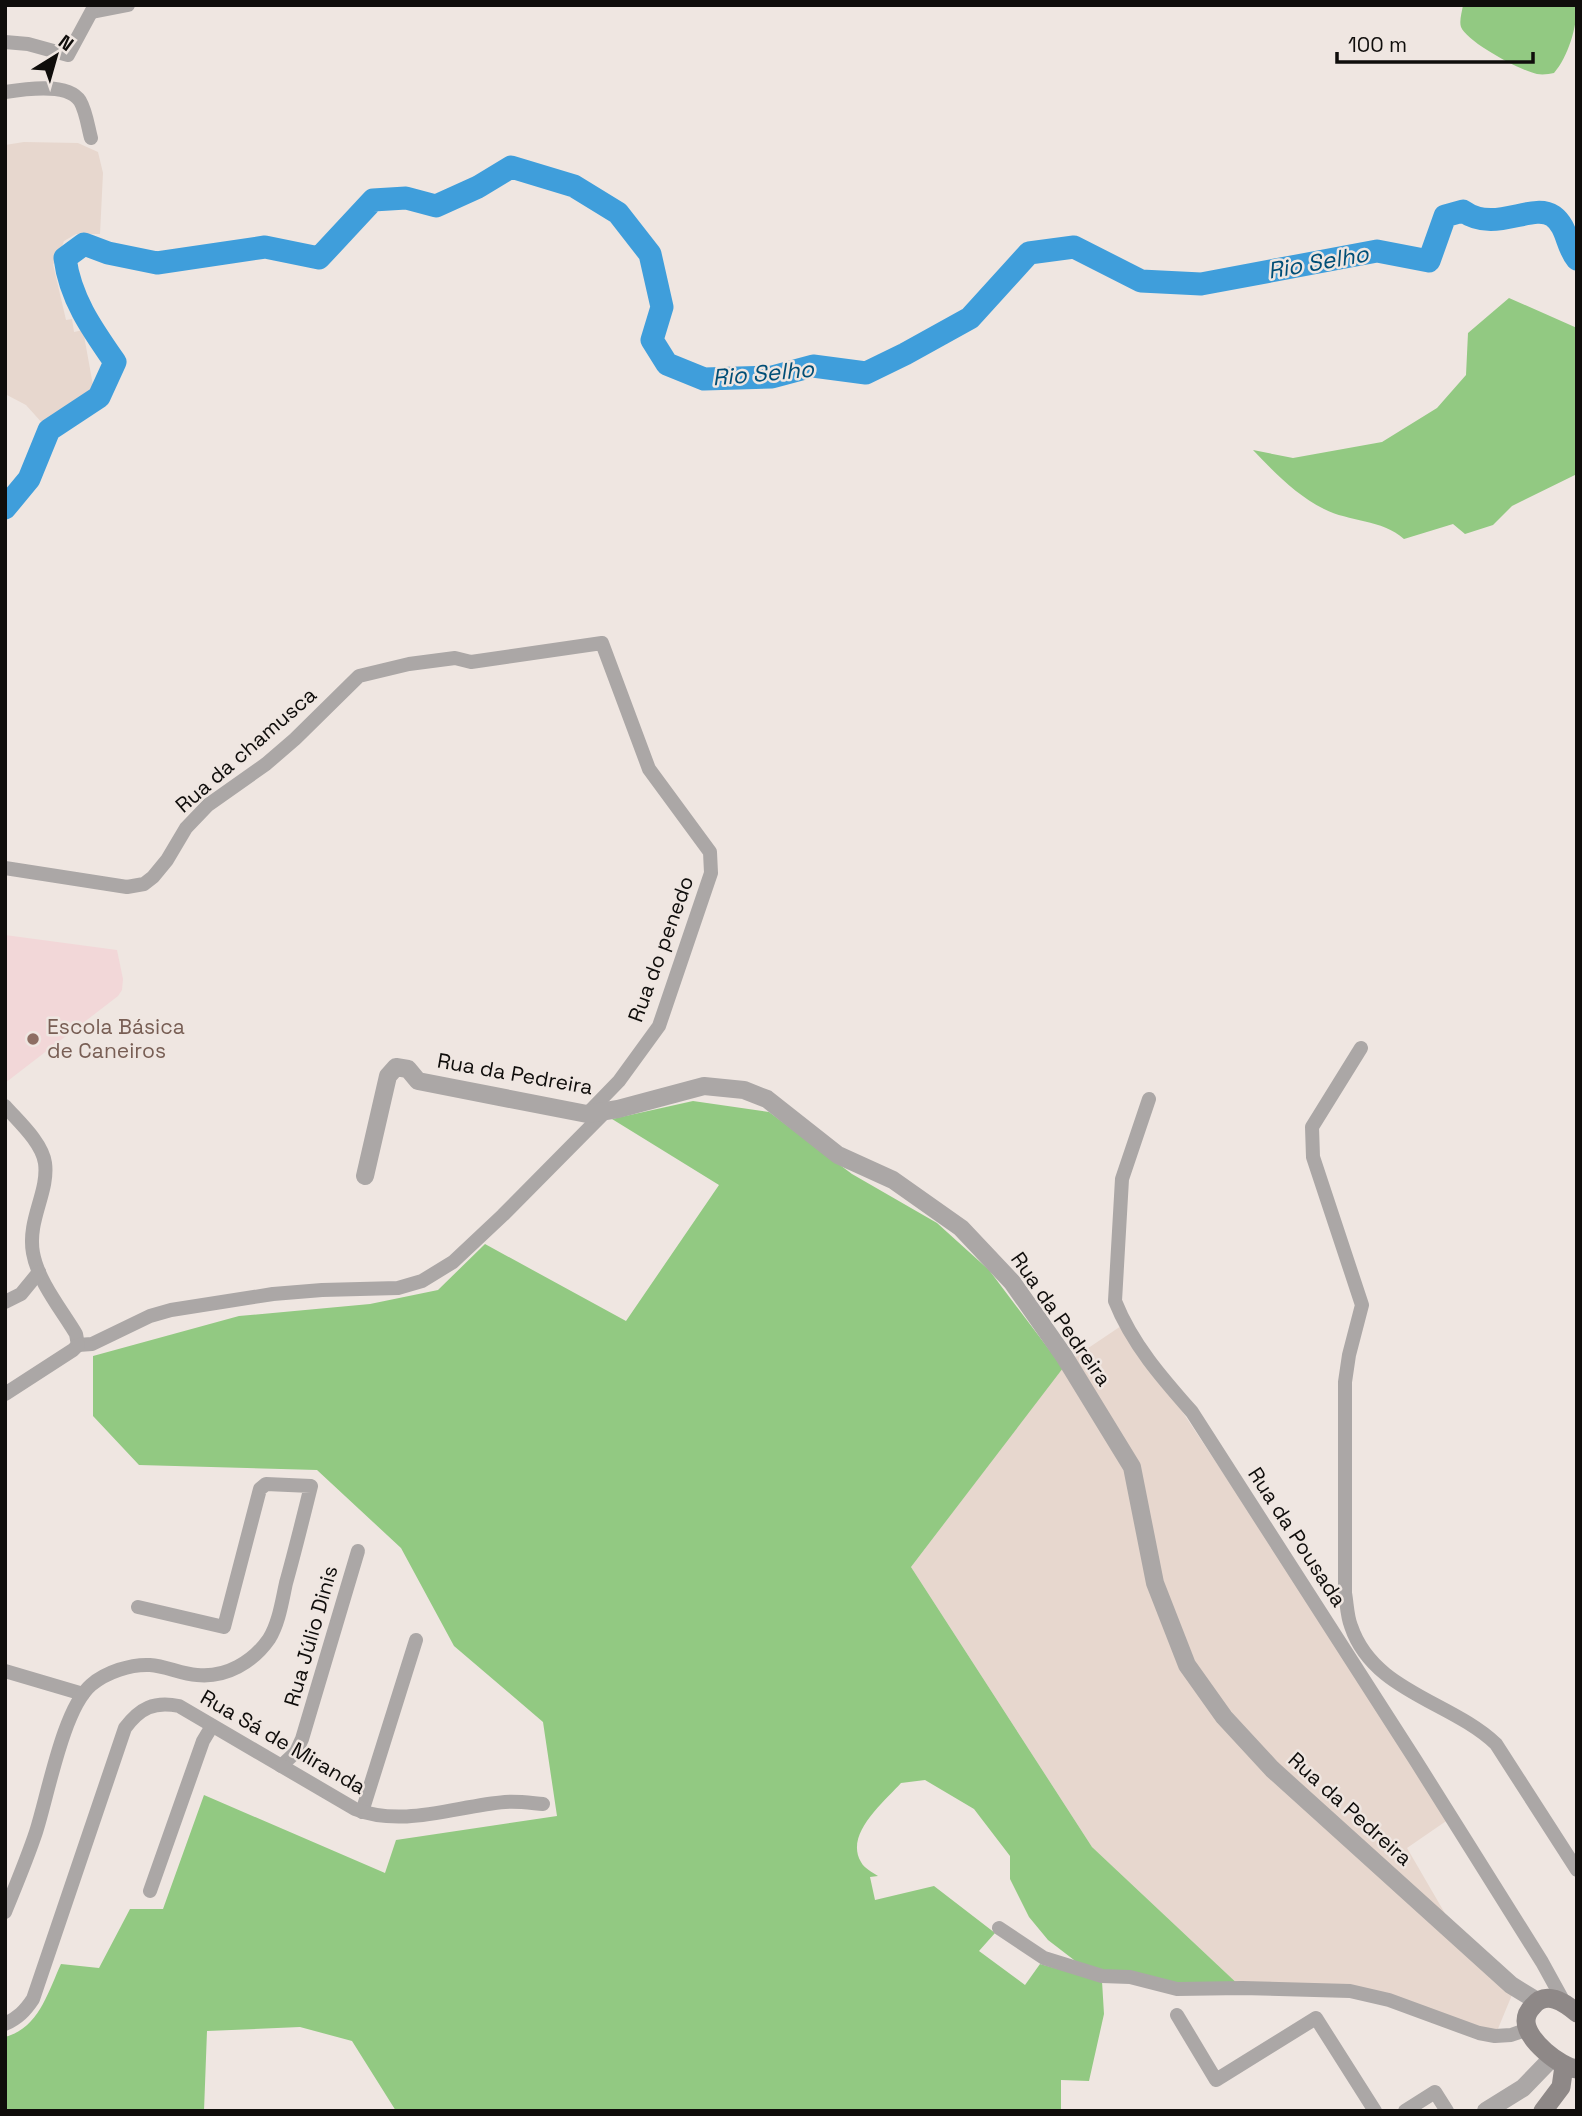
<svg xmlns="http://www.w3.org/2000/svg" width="1582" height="2116" viewBox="0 0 1582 2116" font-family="'Space Grotesk',sans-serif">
<rect width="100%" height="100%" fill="#efe6e1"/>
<g fill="#e7d7ce">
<path d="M24,142l54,1 20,9 5,21 -3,61h-24l-12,7 -8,21 -3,2 13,56 6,-1 2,13 9,-2 11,61 -10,12 -40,22 -18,-20 -21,-11v-249z"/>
<path d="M1124,1324l328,493 -45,31 54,93 53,49 -19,46 -106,-36 -147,-12 -150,-141 -181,-280 155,-204z"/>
</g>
<path fill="#f2d7d8" d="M5,935l112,15 6,29 -1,11 -4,6 -113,87z"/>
<g fill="#92c982">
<path d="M1463,5h114c0,22 -9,52 -23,68 -5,1 -11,2 -17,1 -16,-3 -70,-32 -76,-47 -2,-6 1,-15 2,-22z"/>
<path d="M1509,298l68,30v146l-65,32 -19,19 -28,9 -12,-10 -49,15c-22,-20 -55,-17 -80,-30 -28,-14 -50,-37 -71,-59l40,8 89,-16 55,-34 29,-33 2,-42z"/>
<path d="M693,1101l76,11 83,62 85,49 52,47 74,98 -152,199 181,280 150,141 -50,-2 -105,-16 -39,-30 -19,-23 -19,-38v-23l-36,-47 -49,-29 -24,3c-16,18 -57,51 -40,79 3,6 11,10 17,14l-8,1 5,23 59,-14 61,47 -16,18 46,34 15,-21 62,17 2,33 -15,67 -28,-1v31h-665l-44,-70 -52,-14 -93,4 -3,80h-198l-1,-74c34,-9 43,-45 56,-73l38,4 31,-59h33l41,-114 181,78 11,-33 161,-24 -14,-94 -89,-76 -53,-98 -84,-78 -178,-5 -46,-49v-60l146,-40 131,-12 68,-14 47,-46 141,77 93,-136 -107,-66z"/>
</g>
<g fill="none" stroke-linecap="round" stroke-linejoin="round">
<path stroke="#3f9edb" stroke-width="23" d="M5,508l24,-29 20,-49 50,-33 16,-35c-23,-33 -45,-64 -50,-104l19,-14 24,9 49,10 108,-16 54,11 54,-58 33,-2 30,8 42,-19 33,-20 63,19 44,27 32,41 12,53 -10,33 15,24 37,15 68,-2 41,-11 53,7 39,-19 65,-36 59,-65 45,-6 67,34 60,3 176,-33 52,10 16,-45 18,-5c32,23 69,-9 90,5 15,11 13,30 24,43"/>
<g stroke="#aba7a6" stroke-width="14">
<path d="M92,12l36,-7"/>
<path d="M5,42l23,2 40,11 27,-50"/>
<path d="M5,92c19,-3 63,-10 75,9 6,10 8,26 11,37"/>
<path d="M5,868l122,19 17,-3 9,-7 14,-17 19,-32 22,-23 58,-41 29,-25 64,-63 50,-12 46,-6 16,4 131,-19 47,126 61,83 1,21 -52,153 -40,55 -32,33"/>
<path d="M1361,1048l-49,79 1,30 49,148 -13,50 -4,27v211c2,11 2,23 6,33 22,66 100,75 145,118l81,126"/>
<path d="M1149,1099l-27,80 -7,122c17,43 47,77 77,111l224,349 126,201 22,40"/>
<path d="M5,1106c13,15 37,36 40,57 4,29 -18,57 -12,90 5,28 28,56 43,81l2,11"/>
<path d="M5,1302l16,-8 18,-22"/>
<path d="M78,1345l14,-1 58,-28 21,-6 102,-16 49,-4 76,-2 24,-7 31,-19 50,-47 103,-104"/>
<path d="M5,1394l68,-44 5,-5"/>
<path d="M5,1671l78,23"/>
<path d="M281,1766l15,-14 6,-13 56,-188"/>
<path d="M362,1812l54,-172"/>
<path d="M150,1891l53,-150 9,-15"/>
<path d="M5,1912c11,-27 22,-53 31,-80 12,-37 27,-123 55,-147 15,-13 40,-21 59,-20 16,1 31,9 47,10 29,3 56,-13 72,-36 10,-16 13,-38 17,-56 9,-32 17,-65 25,-97l-45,-2 -6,5 -36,138 -86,-20"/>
<path d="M999,1928l45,30 58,18 28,1 47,12 65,-1 108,3 39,9 90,33 16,3 16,-1 17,-6"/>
<path d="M1177,2015l39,65 100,-62 59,93"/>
<path d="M5,2024c13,-6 20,-13 28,-25l92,-271c15,-20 29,-27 54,-22l176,103c48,19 101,-3 150,-7 13,-1 26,1 38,2"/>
<path d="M1405,2111l30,-19 12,19"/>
</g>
<g stroke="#aba7a6" stroke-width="18">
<path d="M365,1176l23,-100 8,-9 12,2 10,12 169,33 31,-5 86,-23 40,4 23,9 71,56 55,25 68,48 51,54 52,74 68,111 23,116 32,82 37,52 48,52 239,216 26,16"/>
<path d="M1486,2111l37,-23 29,-30"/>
</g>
<g stroke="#8e8887" stroke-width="19">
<path d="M1577,2013c-13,-11 -31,-23 -44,-7 -4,4 -7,9 -7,15 0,19 34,46 51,48"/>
<path d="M1543,2111l18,-24 3,-21"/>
</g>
</g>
<circle fill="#8d6e63" stroke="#efe6e1" stroke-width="2.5" cx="33" cy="1039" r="7"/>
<g text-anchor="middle" stroke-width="5" stroke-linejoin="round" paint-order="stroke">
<g font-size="21" fill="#0f0d0b" stroke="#efe6e1">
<text transform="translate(246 750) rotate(-41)" y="7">Rua da chamusca</text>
<text transform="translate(661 949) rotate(-70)" y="7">Rua do penedo</text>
<text transform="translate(515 1074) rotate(10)" y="7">Rua da Pedreira</text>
<text transform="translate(1061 1319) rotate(55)" y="7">Rua da Pedreira</text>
<text transform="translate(1297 1537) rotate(57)" y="7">Rua da Pousada</text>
<text transform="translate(311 1636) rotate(-74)" y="7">Rua Júlio Dinis</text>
<text transform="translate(283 1742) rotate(30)" y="7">Rua Sá de Miranda</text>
<text transform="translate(1350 1809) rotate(42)" y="7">Rua da Pedreira</text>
</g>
<g font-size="21" fill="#785e54" stroke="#efe6e1" text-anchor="start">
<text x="47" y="1034">Escola Básica<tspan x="47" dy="24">de Caneiros</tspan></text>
</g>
<g font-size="23" font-style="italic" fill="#004e76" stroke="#efe6e1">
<text transform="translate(1318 262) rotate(-10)" y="8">Rio Selho</text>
<text transform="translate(763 373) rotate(-5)" y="8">Rio Selho</text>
</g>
</g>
<rect width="1582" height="2116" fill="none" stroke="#0f0d0b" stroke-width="14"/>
<g transform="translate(56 56) rotate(37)" stroke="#efe6e1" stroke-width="5" paint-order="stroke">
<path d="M0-5L12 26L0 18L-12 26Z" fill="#0f0d0b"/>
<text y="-10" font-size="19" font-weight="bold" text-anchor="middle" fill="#0f0d0b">N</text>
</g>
<path d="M1337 52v10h196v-10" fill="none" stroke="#0f0d0b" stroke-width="3.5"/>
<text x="1348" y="52" font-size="21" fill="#0f0d0b" stroke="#efe6e1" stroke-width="5" paint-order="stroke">100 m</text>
</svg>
